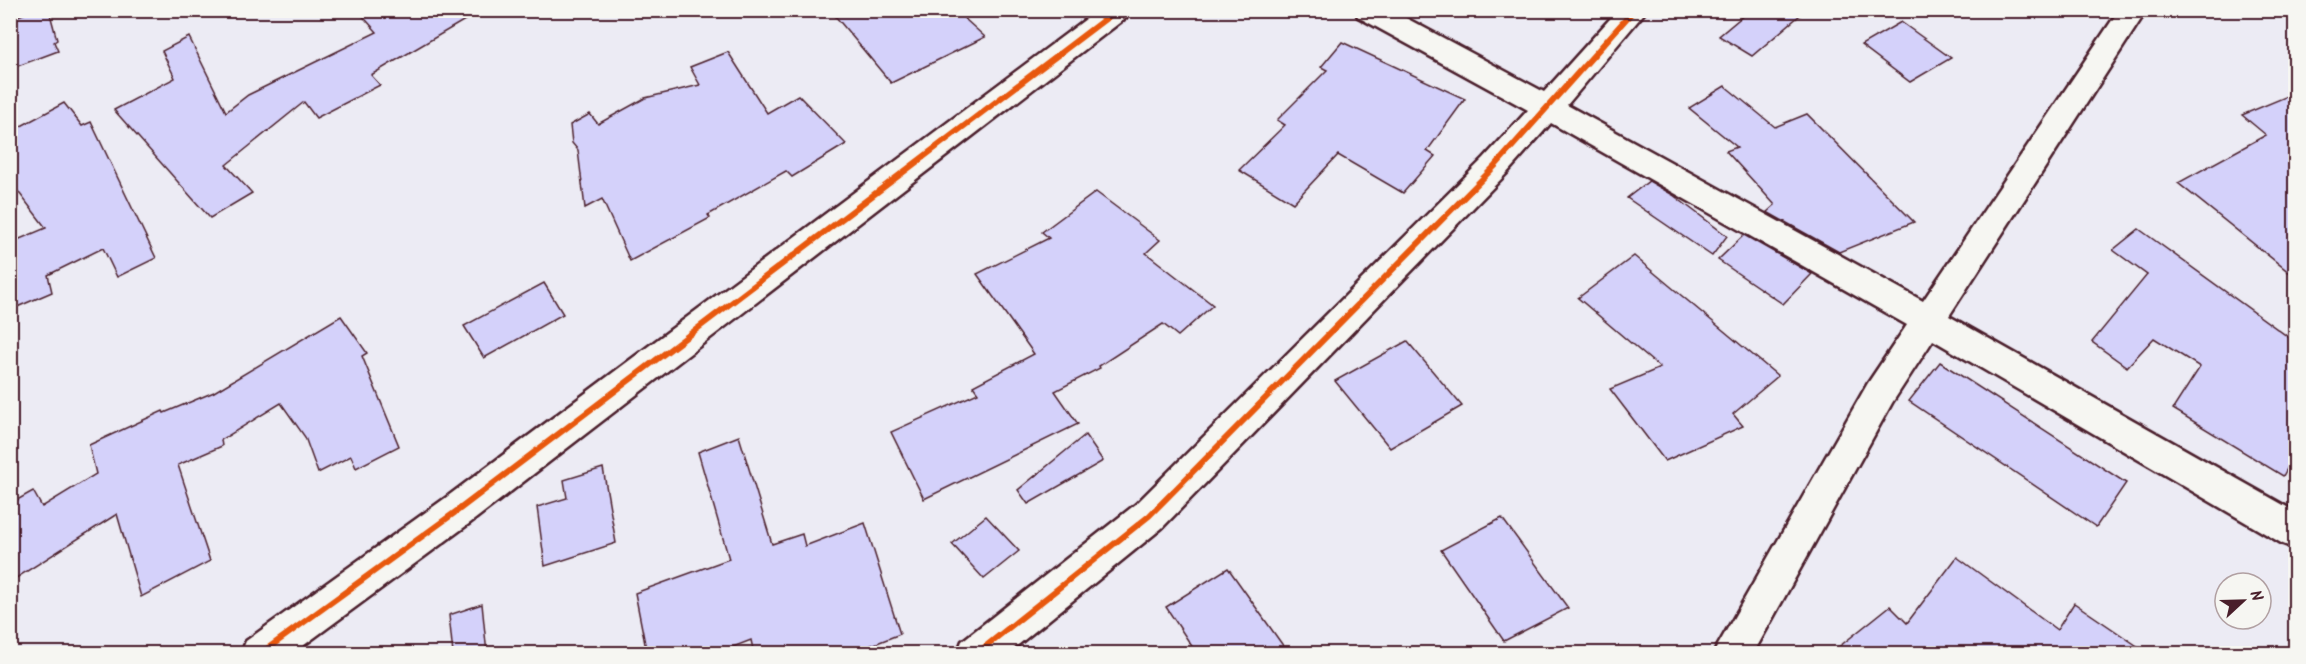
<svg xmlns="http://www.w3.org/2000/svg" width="2306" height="664" viewBox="0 0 2306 664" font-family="Kalam,sans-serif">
<rect width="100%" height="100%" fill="#ecebf4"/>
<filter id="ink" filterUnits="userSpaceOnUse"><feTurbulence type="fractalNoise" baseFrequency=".0167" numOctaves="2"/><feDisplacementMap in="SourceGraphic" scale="12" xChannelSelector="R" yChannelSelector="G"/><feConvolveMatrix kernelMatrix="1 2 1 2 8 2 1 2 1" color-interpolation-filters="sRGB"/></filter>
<g filter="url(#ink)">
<g fill="#d4d1fa" stroke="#4a1f2b" stroke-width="1.5">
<path d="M34,10h15l8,30 -3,2 4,9 -48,18v-50z"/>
<path d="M357,10h125l-111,65 9,10 -64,33 -12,-16 -78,63 26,28 -42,25 -96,-108 61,-32 -13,-27 27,-14 37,75 22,-17 129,-63z"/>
<path d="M955,10l30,27 -94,46 -60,-72z"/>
<path d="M1750,10h56l-54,46 -33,-20z"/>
<path d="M1901,22l50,36 -41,24 -49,-37z"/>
<path d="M1342,42l123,57 -38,52 8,5 -32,37 -65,-38 -45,48 -54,-33 46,-45 -8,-5 50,-50 -6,-3z"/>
<path d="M728,52l39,61 31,-18 48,49 -54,33 -6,-6 -78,44 2,3 -80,43 -28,-62 -17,9 -7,-58 -6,-7 -2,-18 20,-11 8,10 47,-26 55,-13 -10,-18z"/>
<path d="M1725,86l50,41 32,-13 107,108 -75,30 -72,-40 8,-7 -49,-54 11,-4 -48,-39z"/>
<path d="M2295,93v184l-117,-94 88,-48 -24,-20z"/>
<path d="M64,103l18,23 9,-4 65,136 -39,19 -14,-29 -55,27 4,17 -42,18v-67l36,-15 -36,-47v-49z"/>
<path d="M1649,181l24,14 54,41 -15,20 -85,-58z"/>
<path d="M1096,192l64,48 -14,13 67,52 -35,31 -15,-12 -64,42 1,2 -45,23 23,33 -154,75 -33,-67 87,-39 -5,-7 61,-32 -57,-80 72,-36 -7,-6z"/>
<path d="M2139,229l156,113v112l-12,22 -110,-67 27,-42 -46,-29 -27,29 -35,-25 55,-67 -34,-25z"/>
<path d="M1744,235l68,39 -29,30 -65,-44z"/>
<path d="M1634,256l144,120 -45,38 10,12 -78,35 -55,-72 50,-21 -82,-70z"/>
<path d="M544,283l19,31 -79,44 -20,-32z"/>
<path d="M341,316l26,37 -5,3 37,90 -43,22 -5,-12 -33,17 -13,-36 -24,-34 -60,37 1,6 -44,19 32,96 -69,36 -24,-83 -107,68v-78l23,-13 9,16 54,-33 -7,-29 74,-34 1,2 50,-21z"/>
<path d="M1407,341l55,65 -72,42 -55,-67z"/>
<path d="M1940,362l186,121 -30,44 -187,-126z"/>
<path d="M1085,435l18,26 -75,43 -10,-14z"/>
<path d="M739,436l33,108 30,-10 3,12 60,-23 35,111 -51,20h-95l-3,-14 -36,14h-68l-12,-61 94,-34 -31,-107z"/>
<path d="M603,468l13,75 -71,23 -8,-59 30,-9 -3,-18z"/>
<path d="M986,516l33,35 -35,28 -32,-35z"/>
<path d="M1502,518l66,90 -64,33 -63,-91z"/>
<path d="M1957,557l100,73 17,-27 75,51h-319l60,-48 17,17z"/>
<path d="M1228,568l61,86h-92l-31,-47z"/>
<path d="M482,604l5,50h-34l-4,-39z"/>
</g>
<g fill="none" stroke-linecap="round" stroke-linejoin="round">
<defs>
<g id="minor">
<path d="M1098,10h32l-3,7 -657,506 -178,131h-51l5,-13 198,-142z"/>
<path d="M1355,10h36l153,82 74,-82h29l-80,95 356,196 196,-291h28l-198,306 347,196v37l-13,-5 -350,-204 -41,63 -139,251h-40l155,-271 39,-58 -356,-202 -45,51 -344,354 -155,126h-50l5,-13 174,-137 348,-346 44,-48 -170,-93z"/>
</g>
</defs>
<use href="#minor" stroke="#4a1f2b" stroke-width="5"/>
<use href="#minor" fill="#f6f6f2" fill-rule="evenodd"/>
<defs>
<g id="cycleway">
<path d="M260,654l197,-143 660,-501"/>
<path d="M976,654l173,-138 346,-350 139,-156"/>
</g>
</defs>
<use href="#cycleway" stroke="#f6f6f2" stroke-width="10"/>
<use href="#cycleway" stroke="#e8590c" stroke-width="6"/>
</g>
</g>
<rect width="2306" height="664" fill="none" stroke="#f6f6f2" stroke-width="36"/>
<rect x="18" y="18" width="2270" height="628" fill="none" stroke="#4a1f2b" stroke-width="2" filter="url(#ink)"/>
<g transform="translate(2243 601) rotate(68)"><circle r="28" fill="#f6f6f2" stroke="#b1a0a2" stroke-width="1.5"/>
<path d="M0-4.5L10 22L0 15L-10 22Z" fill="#4a1f2b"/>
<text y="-9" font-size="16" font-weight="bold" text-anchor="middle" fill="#4a1f2b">N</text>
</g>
</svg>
